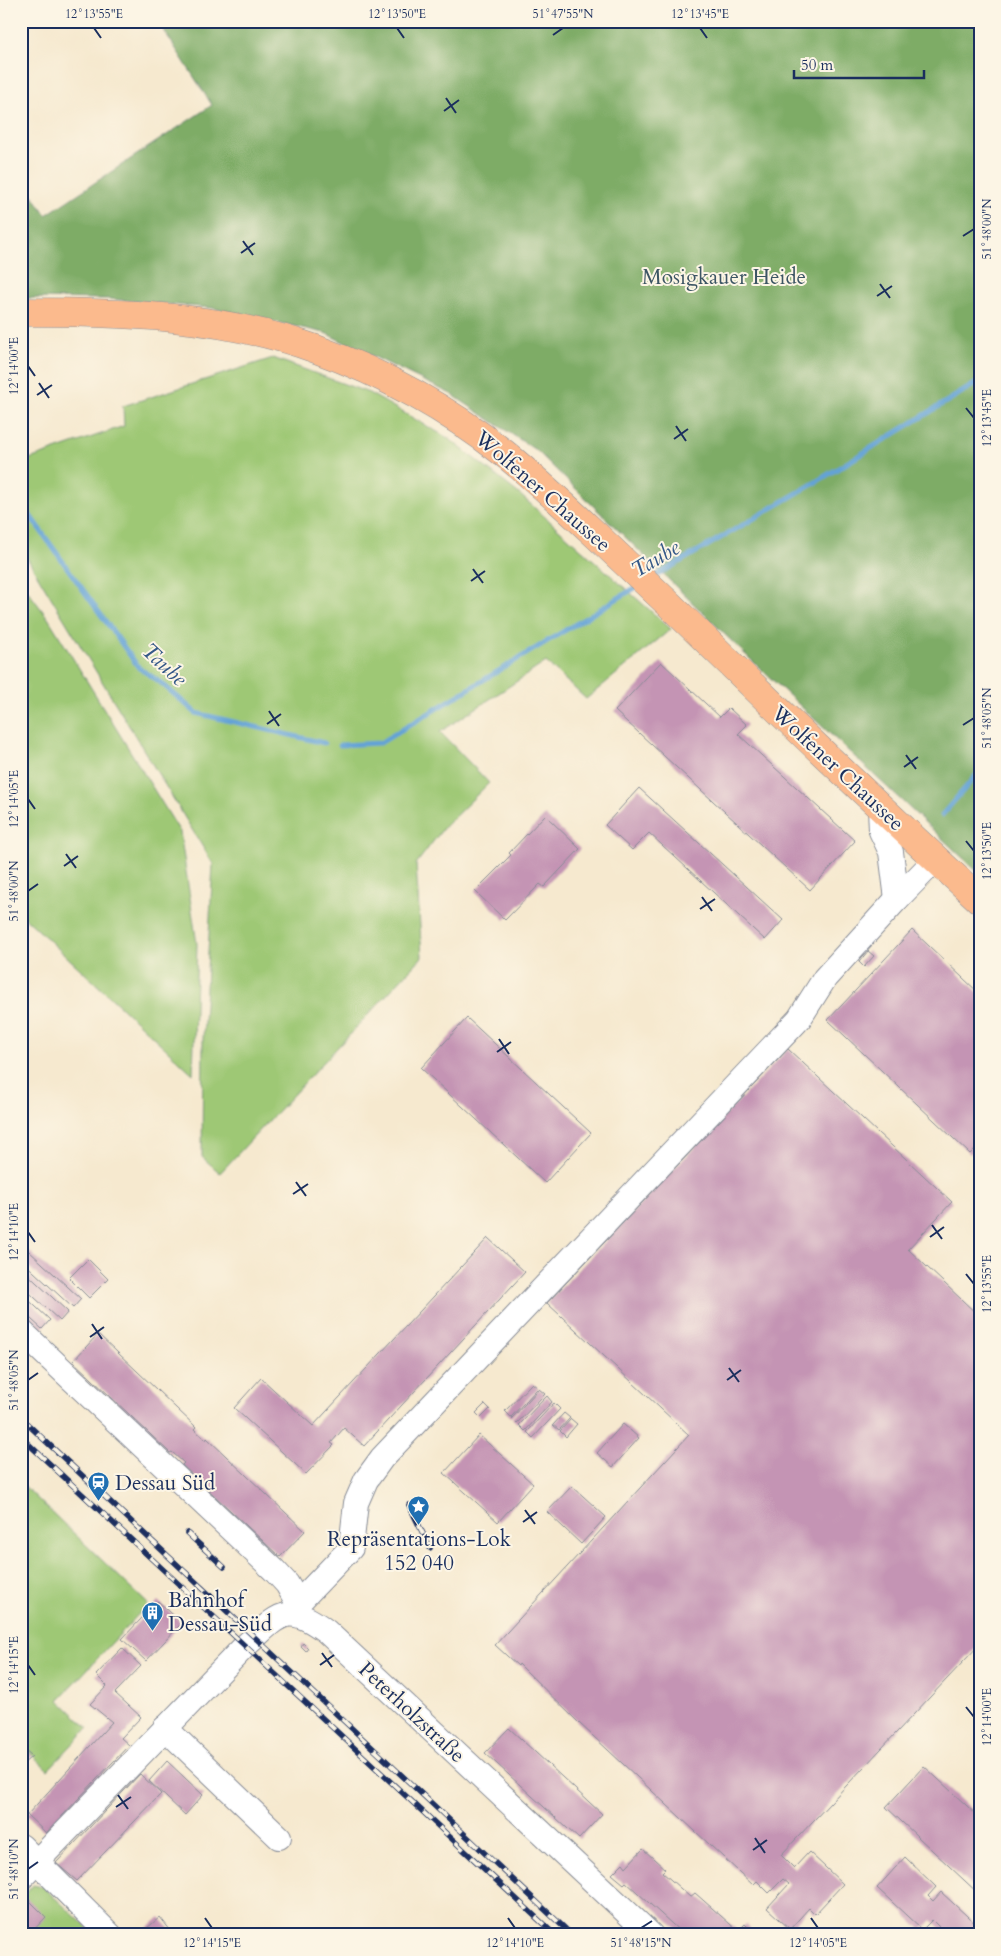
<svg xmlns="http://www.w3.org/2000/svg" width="1001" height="1956" viewBox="0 0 1001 1956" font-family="Cardo,serif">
<rect width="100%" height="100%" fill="#fcf5e5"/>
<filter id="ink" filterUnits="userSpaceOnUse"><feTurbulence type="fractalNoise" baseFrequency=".02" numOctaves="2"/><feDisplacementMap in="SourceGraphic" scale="10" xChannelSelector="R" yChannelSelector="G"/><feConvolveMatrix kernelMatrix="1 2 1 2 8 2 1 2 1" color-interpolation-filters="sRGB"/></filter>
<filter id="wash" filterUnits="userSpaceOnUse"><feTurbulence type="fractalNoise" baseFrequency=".0096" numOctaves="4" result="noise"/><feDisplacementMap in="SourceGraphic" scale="20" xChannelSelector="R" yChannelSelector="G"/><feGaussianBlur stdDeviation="1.12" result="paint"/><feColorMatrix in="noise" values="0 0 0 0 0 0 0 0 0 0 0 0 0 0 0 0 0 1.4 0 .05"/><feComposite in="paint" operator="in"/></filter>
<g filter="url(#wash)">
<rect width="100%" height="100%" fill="#f6e9cf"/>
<g fill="#9ec874" stroke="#5c7c69">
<path d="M273,358l96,35 79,45 70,55 153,136 -85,70 -40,-37 -106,70 49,51 -44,43 -29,38 6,93 -202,216 -18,-16 1,-117 10,-176 -192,-316v-86l103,-36 -1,-20z"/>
<path d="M21,582l27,36 132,214 17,112 -4,130 -172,-160z"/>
<path d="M21,1483l127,121 -89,96 29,28 -40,42 -27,-26z"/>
<path d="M33,1885l10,2 46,42 2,6h-70v-36z"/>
</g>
<path fill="#7eac66" stroke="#4c6e62" d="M158,21h822v853l-232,-217 -211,-206 -86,-57 -126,-61 -113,-25 -103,-9 -88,-1v-121l25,38 166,-110z"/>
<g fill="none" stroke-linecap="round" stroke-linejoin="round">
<g stroke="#63a3d6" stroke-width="5">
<path d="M21,503l118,165 21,14 36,31 128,30"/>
<path d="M652,578l159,-93 169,-104"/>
<path d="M340,745l40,-2 258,-157"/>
<path d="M942,815l38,-44"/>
</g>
</g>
<g id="blocks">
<g fill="#c494b4">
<path d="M661,662l59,55 9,-9 18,17 -9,9 117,107 -45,49 -195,-179z"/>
<path d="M639,788l144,132 -18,20 -116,-107 -17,17 -27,-25z"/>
<path d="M545,815l35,34 -36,38 -4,-3 -35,36 -30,-29 36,-36 -2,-2z"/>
<path d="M912,930l68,64v150l-10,10 -142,-134z"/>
<path d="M868,951l6,5 -10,11 -5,-5z"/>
<path d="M467,1018l124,115 -46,50 -124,-115z"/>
<path d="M788,1049l164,153 -44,47 72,68v327l-199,211 13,13 15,-16 34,32 -28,30 -6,-6 -19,21 -23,-21 22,-24 -6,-5 -14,14 -12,-12 -4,4 -174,-162 -60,-59 -1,2 -23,-21 194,-210 -142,-132z"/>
<path d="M488,1238l37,34 -161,174 -20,-18 -13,15 3,2 -28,29 -72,-66 27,-30 52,48z"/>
<path d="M29,1251l52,48 -8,9 -52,-48z"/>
<path d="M88,1259l20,20 -19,19 -20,-20z"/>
<path d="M21,1268l47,44 -8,9 -39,-36z"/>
<path d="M21,1293l29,27 -8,9 -21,-19z"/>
<path d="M98,1334l98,93 -2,2 12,11 1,-2 98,93 -25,26 -98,-92 2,-2 -12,-11 -2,1 -97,-92z"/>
<path d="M532,1383l6,5 -27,29 -6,-6z"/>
<path d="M539,1389l6,5 -28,29 -5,-5z"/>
<path d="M547,1396l5,6 -27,29 -6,-6z"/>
<path d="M554,1403l6,6 -27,29 -6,-6z"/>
<path d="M485,1404l5,5 -9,9 -5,-5z"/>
<path d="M564,1413l6,5 -11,12 -6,-5z"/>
<path d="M571,1419l6,5 -11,13 -6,-6z"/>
<path d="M623,1424l16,14 -26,29 -16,-14z"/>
<path d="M479,1435l54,49 -35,38 -54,-49z"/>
<path d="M572,1486l34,31 -25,27 -34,-32z"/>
<path d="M158,1601l24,22 -36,38 -24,-22z"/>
<path d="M303,1643l5,5 -2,3 -5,-5z"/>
<path d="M122,1648l19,18 -26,27 26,24 -20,21 8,7 -83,88 -19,-18 85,-93 -22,-18 17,-18 -11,-11z"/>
<path d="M509,1728l93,86 -23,25 -94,-86z"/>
<path d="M21,1746l11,10 -11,10z"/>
<path d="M167,1761l36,34 -18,20 -36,-34z"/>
<path d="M924,1766l56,52v77l-94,-88z"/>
<path d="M140,1774l21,20 -84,87 -21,-18z"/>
<path d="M643,1849l22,20 -3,3 28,25 5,-4 43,38 7,-7 11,11h-72l-58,-53 -2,2 -12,-10 11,-11 3,4z"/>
<path d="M905,1857l31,30 -8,9 5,5 8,-9 39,36 -6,7h-27l-15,-15 -10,10 -45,-42z"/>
<path d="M27,1898l19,19 -17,18h-8v-31z"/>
<path d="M160,1917l14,18h-35z"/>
</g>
</g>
</g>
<g filter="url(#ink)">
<use href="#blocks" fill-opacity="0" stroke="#888c96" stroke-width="1"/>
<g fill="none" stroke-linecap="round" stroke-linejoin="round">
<defs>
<g id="minor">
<path d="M880,808l1,23 10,21 6,47"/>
<path d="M21,1331l253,239 13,14 11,19"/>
<path d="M295,1614l3,-11 53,-55 5,-45 10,-23 16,-22 417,-439 26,-41 72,-79 39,-40"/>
<path d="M165,1728l114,109"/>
<path d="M21,1846l89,89"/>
<path d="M21,1878l224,-232c33,-29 40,-46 81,-15l325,304"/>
</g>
<path id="major" d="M21,312c101,0 200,3 295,37 69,25 132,60 189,105 32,26 62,54 92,82 47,44 94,89 140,134 79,78 161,154 243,230"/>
</defs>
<use href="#minor" stroke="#888c96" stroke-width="26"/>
<use href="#major" stroke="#888c96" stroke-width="29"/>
<use href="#minor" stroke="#fff" stroke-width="24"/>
<use href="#major" stroke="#fbba8d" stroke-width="28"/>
<defs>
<g id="rail">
<path d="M21,1418l551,517"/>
<path d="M21,1437l534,498"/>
<path d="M409,1505l21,43"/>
<path d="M187,1533l37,34"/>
</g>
</defs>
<use href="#rail" stroke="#1b2f5e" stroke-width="5.5"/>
<use href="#rail" stroke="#fcf5e5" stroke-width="4" stroke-dasharray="11" stroke-linecap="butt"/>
</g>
</g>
<path fill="none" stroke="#1b2f5e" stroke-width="2" d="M94,28l7,10M397,28l7,10M700,28l7,10M553,35l10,-7M446,98l10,15M444,111l15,-11M963,236l11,-7M243,241l10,14M241,253l14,-10M880,284l10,14M877,296l15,-10M28,366l7,10M39,383l10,15M37,395l15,-10M966,408l8,10M676,426l10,15M674,439l14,-10M473,569l10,14M471,581l14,-10M269,711l10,15M267,724l14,-10M963,725l11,-7M906,755l10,14M904,767l14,-10M28,799l7,10M966,841l8,10M66,854l10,14M64,866l14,-10M28,891l10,-7M702,897l10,14M700,909l15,-10M499,1039l10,15M497,1052l14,-10M296,1182l10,14M293,1194l15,-10M932,1225l10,14M28,1232l7,10M930,1237l14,-10M966,1274l8,10M92,1324l10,15M90,1337l14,-10M729,1368l10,14M28,1380l10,-7M727,1380l14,-10M525,1510l10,14M523,1522l14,-10M322,1653l10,14M28,1665l7,10M320,1665l14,-10M966,1707l8,10M118,1795l10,14M116,1807l15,-10M755,1838l10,15M753,1850l14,-10M28,1869l10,-7M205,1918l7,10M508,1918l7,10M811,1918l7,10M641,1928l11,-7"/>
<defs>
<symbol id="station-pin" viewBox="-11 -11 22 30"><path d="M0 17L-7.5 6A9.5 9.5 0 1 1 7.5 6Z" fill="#1f6fb2" stroke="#fcf5e5"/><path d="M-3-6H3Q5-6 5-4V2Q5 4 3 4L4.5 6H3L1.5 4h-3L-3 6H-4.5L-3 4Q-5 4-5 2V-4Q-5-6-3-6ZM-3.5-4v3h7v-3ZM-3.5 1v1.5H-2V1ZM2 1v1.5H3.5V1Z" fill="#fff"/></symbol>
<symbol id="sight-pin" viewBox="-11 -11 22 30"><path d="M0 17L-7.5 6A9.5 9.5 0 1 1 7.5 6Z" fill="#1f6fb2" stroke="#fcf5e5"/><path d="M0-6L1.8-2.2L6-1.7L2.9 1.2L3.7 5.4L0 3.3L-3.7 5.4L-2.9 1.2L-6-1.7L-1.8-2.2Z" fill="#fff"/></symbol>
<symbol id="building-pin" viewBox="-11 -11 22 30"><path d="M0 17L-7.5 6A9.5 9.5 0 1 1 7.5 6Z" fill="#1f6fb2" stroke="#fcf5e5"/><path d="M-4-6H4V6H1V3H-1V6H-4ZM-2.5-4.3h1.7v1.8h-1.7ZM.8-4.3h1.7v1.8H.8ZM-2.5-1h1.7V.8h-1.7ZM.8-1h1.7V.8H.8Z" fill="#fff"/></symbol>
</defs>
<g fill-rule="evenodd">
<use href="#station-pin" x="86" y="1470" width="25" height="34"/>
<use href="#sight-pin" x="406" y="1494" width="25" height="34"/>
<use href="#building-pin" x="140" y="1600" width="25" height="34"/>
</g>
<g text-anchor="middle" stroke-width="4" stroke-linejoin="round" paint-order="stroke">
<g font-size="21" fill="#3c5564" stroke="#fcf5e5">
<text x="724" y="284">Mosigkauer Heide</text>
</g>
<g font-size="21" fill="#1b2f5e" stroke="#fcf5e5">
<text transform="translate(543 491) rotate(41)" y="7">Wolfener Chaussee</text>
<text transform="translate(838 768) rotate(43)" y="7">Wolfener Chaussee</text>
<text transform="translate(412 1712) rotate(43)" y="7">Peterholzstraße</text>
</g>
<g font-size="21" fill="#1b2f5e" stroke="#fcf5e5" text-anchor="start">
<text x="115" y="1490">Dessau Süd</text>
<text x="419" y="1546" text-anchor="middle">Repräsentations-Lok<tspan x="419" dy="24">152 040</tspan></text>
<text x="168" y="1607">Bahnhof<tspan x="168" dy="24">Dessau-Süd</tspan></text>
</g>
<g font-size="22" font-style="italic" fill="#345888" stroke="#fcf5e5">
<text transform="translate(655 558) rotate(-31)" y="8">Taube</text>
<text transform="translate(165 664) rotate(43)" y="8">Taube</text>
</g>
</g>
<rect width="1001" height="1956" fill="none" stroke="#fcf5e5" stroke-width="55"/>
<path d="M794 70v8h130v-8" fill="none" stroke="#1b2f5e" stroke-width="2.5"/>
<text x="801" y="70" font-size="15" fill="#1b2f5e" stroke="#fcf5e5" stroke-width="4" paint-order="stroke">50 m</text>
<rect x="28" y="28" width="946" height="1900" fill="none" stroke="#1b2f5e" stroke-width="2"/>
<g font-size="12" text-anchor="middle" fill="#1b2f5e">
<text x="94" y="18">12°13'55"E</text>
<text x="397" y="18">12°13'50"E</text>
<text x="563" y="18">51°47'55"N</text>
<text x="700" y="18">12°13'45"E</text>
<text transform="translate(987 229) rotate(-90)" y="4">51°48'00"N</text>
<text transform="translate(14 366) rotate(-90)" y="4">12°14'00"E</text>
<text transform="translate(987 418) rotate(-90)" y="4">12°13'45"E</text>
<text transform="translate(987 718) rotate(-90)" y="4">51°48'05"N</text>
<text transform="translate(14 799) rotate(-90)" y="4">12°14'05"E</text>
<text transform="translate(987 851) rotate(-90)" y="4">12°13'50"E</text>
<text transform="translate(14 891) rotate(-90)" y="4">51°48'00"N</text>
<text transform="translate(14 1232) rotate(-90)" y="4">12°14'10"E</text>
<text transform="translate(987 1284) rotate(-90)" y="4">12°13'55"E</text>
<text transform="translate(14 1380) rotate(-90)" y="4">51°48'05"N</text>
<text transform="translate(14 1665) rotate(-90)" y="4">12°14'15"E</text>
<text transform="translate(987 1717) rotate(-90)" y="4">12°14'00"E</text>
<text transform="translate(14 1869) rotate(-90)" y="4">51°48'10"N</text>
<text x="212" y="1947">12°14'15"E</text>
<text x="515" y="1947">12°14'10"E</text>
<text x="641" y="1947">51°48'15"N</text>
<text x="818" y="1947">12°14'05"E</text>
</g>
</svg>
